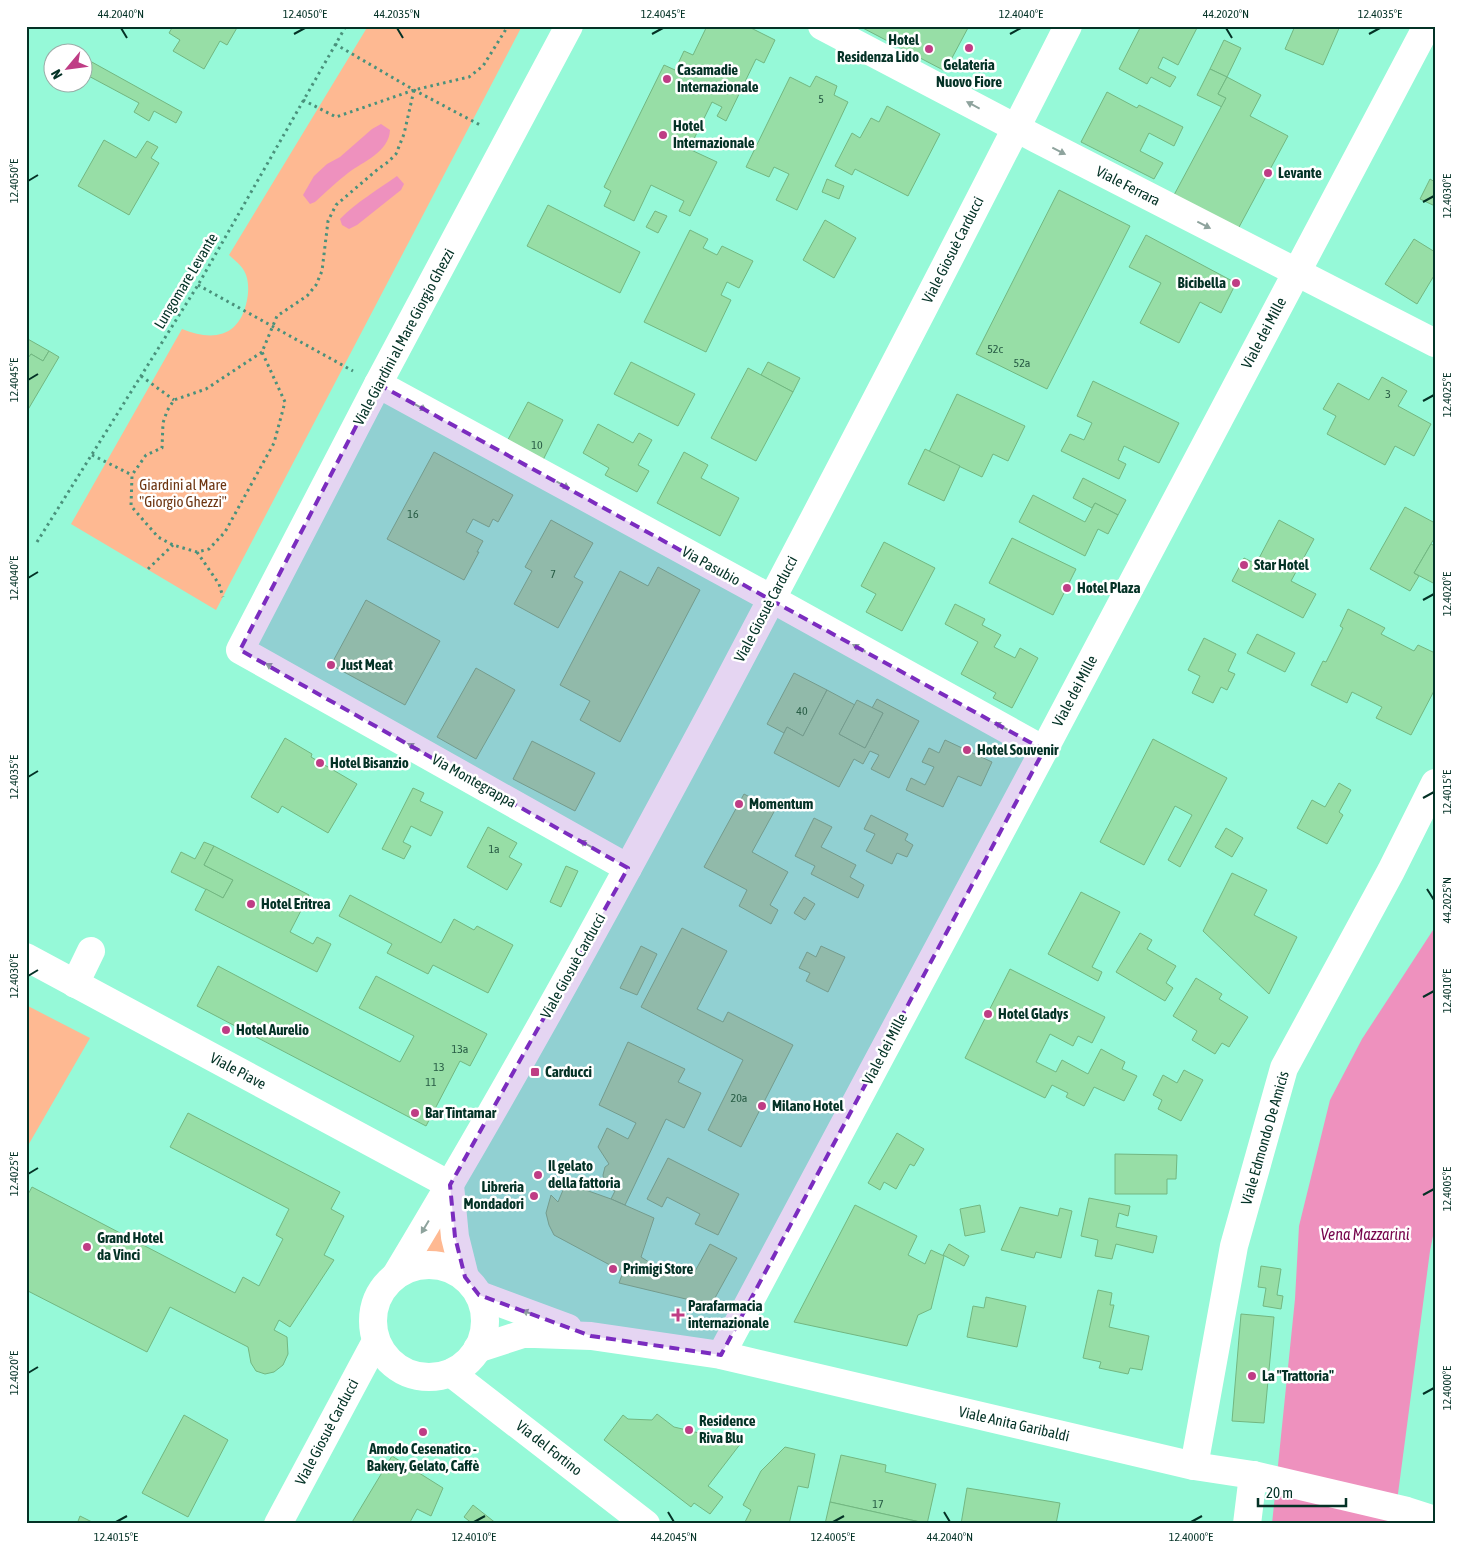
<svg xmlns="http://www.w3.org/2000/svg" width="1461" height="1550" viewBox="0 0 1461 1550" font-family="'Asap Condensed',sans-serif">
<rect width="100%" height="100%" fill="#96f9d8"/>
<g fill="#feb992">
<path d="M368,26h154l-306,584 -145,-86 111,-195c31,13 58,8 65,-29 2,-10 2,-22 -4,-31 -3,-5 -9,-9 -14,-14z"/>
<path d="M26,1005l64,33 -64,111z"/>
<path d="M447,1210v49l-13,-5 -12,1z"/>
</g>
<g fill="#ee91be">
<path d="M381,124l9,6c-1,22 -26,31 -42,43 -12,9 -22,19 -33,29l-5,2 -7,-9 11,-19 13,-12 13,-7 32,-28z"/>
<path d="M397,176l7,8 -3,6 -44,35 -8,4 -7,-4 -2,-6c17,-17 37,-29 57,-43z"/>
<path d="M1435,927v299l-5,25 -36,273h-122l23,-225 4,-73 31,-126 32,-61z"/>
</g>
<g fill="#97dea6" stroke="#72b781">
<path d="M173,26h65l-11,19 -7,-4 -16,28 -31,-18 7,-11 -11,-7z"/>
<path d="M707,26h40l28,14 -11,23 -8,-4 -30,62 -9,-5 5,-9 -10,-5 -23,47 28,13 -27,54 -11,-5 5,-10 -33,-16 -17,36 -30,-15 7,-15 -7,-4 60,-122 11,5 9,-19 9,4z"/>
<path d="M859,26h110l-24,45z"/>
<path d="M1141,26h57l-20,39 -15,-8 -5,11 18,9 -6,10 -19,-10 -4,7 -28,-15z"/>
<path d="M1295,26h45l-17,39 -38,-16z"/>
<path d="M1224,40l17,8 -14,29 -17,-8z"/>
<path d="M90,61l92,51 -6,11 -22,-12 -5,10 -15,-9 5,-9 -56,-30z"/>
<path d="M1210,69l17,8 -9,17 8,4 -4,9 -25,-12z"/>
<path d="M816,76l21,10 -3,9 14,7 -51,108 -21,-10 13,-26 -15,-7 -5,10 -23,-10 44,-90 20,10z"/>
<path d="M1227,77l34,18 -11,21 38,20 -50,93 -64,-34 52,-97 -8,-4z"/>
<path d="M1107,92l30,16 2,-3 44,22 -9,19 -25,-13 -9,18 23,12 -9,16 -73,-37z"/>
<path d="M887,106l53,28 -32,62 -53,-27 -3,6 -17,-9 17,-33 8,5 11,-20 8,4z"/>
<path d="M104,140l32,18 11,-17 11,6 -7,11 8,5 -30,52 -51,-29z"/>
<path d="M827,179l17,7 -5,13 -17,-7z"/>
<path d="M1430,179l5,3v24l-15,-7z"/>
<path d="M1059,190l71,36 -83,163 -71,-35z"/>
<path d="M548,205l92,47 -20,41 -93,-47z"/>
<path d="M655,211l12,5 -9,17 -12,-6z"/>
<path d="M825,220l31,18 -22,40 -31,-18z"/>
<path d="M690,230l18,9 -5,9 14,7 5,-9 31,15 -14,27 -12,-6 -6,13 10,5 -25,52 -62,-30z"/>
<path d="M1146,235l90,48 -15,30 -21,-11 -21,41 -39,-20 21,-40 -32,-16z"/>
<path d="M1414,239l21,13v22l-18,30 -32,-20z"/>
<path d="M26,338l23,13 -6,10 -12,-7 -5,7z"/>
<path d="M49,351l10,6 -33,56v-52l5,-7 12,7z"/>
<path d="M631,362l64,32 -17,32 -64,-32z"/>
<path d="M768,362l32,16 -7,14 -32,-17z"/>
<path d="M748,368l45,24 -37,69 -45,-23z"/>
<path d="M1382,377l25,14 -9,15 33,18 -17,32 -19,-10 -10,19 -58,-31 9,-18 -13,-7 15,-26 31,17z"/>
<path d="M1093,381l86,42 -20,40 -35,-17 -6,14 8,4 -7,15 -58,-28 9,-17 14,6 8,-17 -15,-7z"/>
<path d="M957,394l68,32 -17,35 -15,-7 -11,23 -53,-25z"/>
<path d="M528,402l35,18 -24,48 -36,-19z"/>
<path d="M598,424l35,19 6,-10 13,7 -14,25 11,6 -12,21 -32,-17 4,-7 -26,-15z"/>
<path d="M925,449l35,17 -16,35 -36,-17z"/>
<path d="M434,452l79,43 -15,27 -5,-3 -4,8 -16,-8 -7,13 17,9 -6,11h2l-15,28 -77,-41z"/>
<path d="M684,452l24,13 -7,13 38,20 -19,38 -63,-33z"/>
<path d="M1083,478l43,22 -8,15 -23,-12 -3,5 -19,-10z"/>
<path d="M1033,495l52,27 10,-19 23,12 -10,19 -10,-5 -13,27 -66,-34z"/>
<path d="M1405,507l30,16v14l-21,36 5,3 -9,15 -40,-22z"/>
<path d="M551,520l42,23 -19,34 9,5 -25,46 -44,-24 18,-33 -7,-4z"/>
<path d="M1279,520l35,19 -23,42 25,13 -13,24 -71,-37 12,-23 12,6z"/>
<path d="M1012,538l64,31 -23,46 -64,-32z"/>
<path d="M884,542l51,26 -33,63 -36,-19 10,-18 -15,-8z"/>
<path d="M1431,544l4,2v38l-21,-11z"/>
<path d="M658,567l42,23 -80,152 -40,-22 10,-19 -30,-16 60,-114 28,15z"/>
<path d="M366,600l74,41 -35,64 -74,-40z"/>
<path d="M955,604l30,15 -3,6 19,10 -7,12 21,11 5,-10 18,10 -26,50 -19,-10 3,-5 -35,-19 17,-32 -33,-18z"/>
<path d="M1348,609l37,19 -4,6 33,17 4,-6 17,8v36l-24,46 -35,-17 6,-11 -30,-15 -5,11 -36,-18 12,-24 3,1 17,-34 -3,-2z"/>
<path d="M1257,634l38,19 -10,19 -38,-19z"/>
<path d="M1204,638l32,16 -8,17 7,3 -8,16 -6,-3 -8,16 -21,-10 8,-17 -12,-6z"/>
<path d="M476,668l39,22 -39,69 -39,-22z"/>
<path d="M794,673l33,17 -24,46 -16,-9 -3,6 -17,-9z"/>
<path d="M827,690l28,15 -16,29 26,14 18,-35 -11,-5 5,-9 42,22 -30,57 -18,-9 8,-14 -9,-4 -7,13 -9,-5 -15,28 -65,-34 13,-26 16,9z"/>
<path d="M857,700l26,13 -18,35 -26,-14z"/>
<path d="M285,738l27,16 -1,3 46,27 -29,49 -46,-27 -4,7 -27,-16z"/>
<path d="M1153,739l74,39 -47,89 -12,-7 24,-45 -17,-9 -31,59 -44,-23z"/>
<path d="M945,740l47,22 -11,24 -23,-10 -15,31 -37,-17 5,-12 14,7 9,-18 -12,-5 7,-14 10,5z"/>
<path d="M532,741l63,32 -20,38 -62,-32z"/>
<path d="M1339,783l12,7 -12,22 4,3 -16,29 -30,-16 15,-28 13,7z"/>
<path d="M413,788l11,5 -4,8 23,11 -12,24 -20,-10 -8,16 8,4 -7,13 -22,-10z"/>
<path d="M744,794l31,16 -23,42 36,20 -18,33 8,5 -7,14 -32,-18 8,-16 -43,-23z"/>
<path d="M871,815l37,19 -3,6 8,5 -6,12 -10,-4 -5,11 -26,-13 9,-17 -11,-5z"/>
<path d="M814,818l18,9 -11,20 35,18 -6,12 14,8 -6,13 -47,-24 4,-8 -20,-10z"/>
<path d="M488,827l29,16 -8,14 13,7 -15,26 -40,-23z"/>
<path d="M1226,828l17,10 -11,19 -17,-10z"/>
<path d="M204,842l10,4 -10,19 29,15 -10,18 -52,-26 10,-20 14,7z"/>
<path d="M214,846l95,49 -19,37 23,12 4,-7 14,7 -14,28 -122,-62 11,-21 17,9 10,-18 -29,-15z"/>
<path d="M566,866l12,5 -17,36 -11,-5z"/>
<path d="M1232,873l35,17 -13,25 43,22 -28,57 -66,-63z"/>
<path d="M1081,892l39,20 -28,55 10,5 -4,9 -50,-27z"/>
<path d="M350,895l91,48 13,-24 20,11 3,-4 36,19 -25,48 -55,-28 -5,9 -41,-21 5,-9 -53,-28z"/>
<path d="M804,897l11,7 -10,16 -11,-7z"/>
<path d="M682,928l45,23 -30,58 26,13 5,-10 65,33 -52,102 -33,-17 35,-70 -102,-53z"/>
<path d="M1140,933l12,7 -5,9 29,17 -10,17 7,5 -8,13 -49,-29z"/>
<path d="M641,946l16,8 -20,41 -17,-7z"/>
<path d="M821,946l24,11 -17,35 -22,-11 4,-8 -11,-5 8,-16 9,5z"/>
<path d="M218,966l182,96 14,-26 -55,-28 17,-32 111,58 -17,32 -10,-5 -34,65 -229,-120z"/>
<path d="M1010,969l95,48 -13,26 -14,-7 -5,10 -23,-12 -14,28 20,10 6,-12 26,14 13,-25 24,13 -3,7 15,7 -13,25 -30,-14 -10,19 -18,-9 2,-4 -16,-8 -7,13 -80,-40z"/>
<path d="M1196,978l26,16 -3,5 29,18 -19,30 -7,-4 -7,11 -23,-14 5,-9 -24,-15z"/>
<path d="M628,1042l57,27 -7,13 23,11 -17,35 -18,-9 -41,86 -14,-6 4,-8 -10,-5 -2,-11 2,-8 4,-3 -11,-17 9,-19 21,11 8,-16 -37,-18z"/>
<path d="M1184,1070l19,10 -22,41 -23,-12 4,-9 -9,-5 10,-20 14,8z"/>
<path d="M188,1113l152,79 -9,17 13,7 -20,39 10,5 -44,67 -11,-7 -5,10 13,7 1,17 -5,11 -9,7 -9,2 -9,-3 -5,-8 -3,-16 -78,-40 -23,45 -121,-62v-92l6,-11 203,106 8,-16 16,9 24,-47 -7,-4 13,-26 -119,-62z"/>
<path d="M897,1133l27,16 -10,17 -4,-2 -14,25 -12,-7 -4,8 -12,-7z"/>
<path d="M1115,1154l62,1 -1,24h-9v15h-52z"/>
<path d="M668,1158l71,36 -21,41 -23,-11 5,-10 -33,-17 -5,10 -15,-8z"/>
<path d="M566,1183l45,16 43,19 -13,39 11,7 41,11 17,-31 27,14 -26,47 -92,-22 4,-11 -69,-37 -5,-10 -3,-12 5,-18 7,7z"/>
<path d="M1089,1198l41,8 -2,10 -9,-3 -3,14 41,9 -4,17 -37,-9 -4,15 -17,-3 3,-16 -17,-4z"/>
<path d="M855,1205l62,31 -9,19 17,9 6,-14 13,6 -13,53 -13,6 -11,31 -113,-24z"/>
<path d="M980,1205l5,27 -20,4 -5,-27z"/>
<path d="M1020,1207l38,9 2,-8 12,3 -11,47 -25,-6 -2,6 -33,-8z"/>
<path d="M949,1244l20,12 -5,10 -21,-11z"/>
<path d="M1261,1266l20,3 -4,26 6,1 -2,13 -18,-3 3,-18 -8,-1z"/>
<path d="M1098,1290l14,3 -2,12h4l-5,22 40,9 -7,34 -12,-2 -2,6 -29,-6 2,-6 -18,-4z"/>
<path d="M986,1297l40,9 -9,41 -50,-10 6,-31 11,2z"/>
<path d="M1241,1314l33,3 -10,106 -32,-2z"/>
<path d="M657,1414l17,13 67,16 -33,43 15,11 -13,17 -16,-11 -3,4 -87,-67 19,-25 5,4 24,1z"/>
<path d="M184,1415l44,25 -40,77 -46,-24z"/>
<path d="M785,1447l30,7 -7,34 -10,-2 -9,38h-45l7,-14 -8,-5 18,-34z"/>
<path d="M841,1455l45,10 -1,7 51,12 -9,40h-7v-2l-90,-20z"/>
<path d="M392,1456l51,32 -12,28 -14,-7 -8,15h-58z"/>
<path d="M967,1488l93,15 -4,21h-95z"/>
<path d="M830,1502l90,20v2h-95z"/>
<path d="M473,1505l24,19h-24l-9,-7z"/>
<path d="M80,1516l12,6 -1,2h-14z"/>
</g>
<g fill="none" stroke-linecap="round" stroke-linejoin="round">
<g stroke="#4a917b" stroke-width="3" stroke-dasharray="2.5 4" stroke-linecap="butt">
<path d="M335,44l79,46 68,36"/>
<path d="M303,100l33,17 78,-27 55,-13 14,-11 25,-40"/>
<path d="M198,285l155,86"/>
<path d="M262,352l-56,37 -32,11 -7,11 -4,12 -1,25 -16,7 -14,20 -1,31 27,31 15,8 24,7 12,-3 16,-17 49,-89 11,-41 -23,-50 15,-36 30,-20 9,-11 6,-14 6,-50 8,-16 42,-36 10,-7 8,-8 8,-20 10,-44"/>
<path d="M141,376l33,24"/>
<path d="M92,455l40,20"/>
<path d="M37,542l161,-257 148,-259"/>
<path d="M197,552l22,32 4,13"/>
<path d="M148,569l25,-24"/>
</g>
<g stroke="#fff" stroke-width="28">
<path d="M569,26l-191,358 -138,266 388,218"/>
<path d="M822,26l215,113 398,204"/>
<path d="M378,384l394,215 272,151"/>
<path d="M26,957l424,228"/>
<path d="M75,984l16,-33"/>
<path d="M450,1185l5,52 10,40"/>
<circle cx="429" cy="1321" r="56"/>
<path d="M396,1275c114,-189 220,-383 324,-578 118,-223 234,-446 348,-671"/>
<path d="M479,1295l89,33"/>
<path d="M477,1349l46,-15h12l56,2 130,19 473,111 59,9 154,36 28,9"/>
<path d="M721,1355l323,-605 383,-724"/>
<path d="M451,1373l195,151"/>
<path d="M1194,1466l40,-220 50,-178 107,-197 44,-88"/>
<path d="M278,1524l98,-183"/>
<path d="M1247,1524l6,-49"/>
</g>
</g>
<defs><path id="oneway-solid" d="M-6-.8H1V-3.2L6.5 0L1 3.2V.8H-6Z" transform="scale(1.25)"/></defs>
<g fill="#8ea39d">
<use href="#oneway-solid" transform="translate(973 105) rotate(-152)"/>
<use href="#oneway-solid" transform="translate(1059 151) rotate(27)"/>
<use href="#oneway-solid" transform="translate(1204 225) rotate(27)"/>
<use href="#oneway-solid" transform="translate(420 407) rotate(28)"/>
<use href="#oneway-solid" transform="translate(563 485) rotate(29)"/>
<use href="#oneway-solid" transform="translate(859 648) rotate(-151)"/>
<use href="#oneway-solid" transform="translate(272 667) rotate(-151)"/>
<use href="#oneway-solid" transform="translate(1001 726) rotate(-151)"/>
<use href="#oneway-solid" transform="translate(414 747) rotate(-151)"/>
<use href="#oneway-solid" transform="translate(586 844) rotate(-151)"/>
<use href="#oneway-solid" transform="translate(425 1227) rotate(121)"/>
<use href="#oneway-solid" transform="translate(529 1313) rotate(-159)"/>
</g>
<path fill="#7b2cbf" fill-opacity="0.2" stroke="#7b2cbf" stroke-width="4" stroke-dasharray="10 6" stroke-linejoin="round" d="M378,384l666,366 -323,605 -130,-19 -112,-41 -14,-18 -10,-40 -5,-52 178,-317 -388,-218z"/>
<path fill="none" stroke="#043226" stroke-width="2" d="M121,28l6,10M397,28l6,10M1226,28l6,10M294,34l11,-6M652,34l11,-6M1010,34l11,-6M1369,34l11,-6M28,181l10,-6M1423,202l11,-6M28,380l10,-6M1423,401l11,-6M28,578l10,-6M1423,600l11,-6M28,777l10,-6M1423,798l11,-6M1427,889l7,11M28,976l10,-6M1423,997l11,-6M28,1174l10,-6M1423,1195l11,-6M28,1373l10,-6M1423,1394l11,-6M668,1512l6,10M944,1512l6,10M116,1522l11,-6M474,1522l11,-6M833,1522l11,-6M1191,1522l11,-6"/>
<g fill="#bf3d85" stroke="#fff" stroke-width="2">
<circle cx="969" cy="48" r="5"/>
<circle cx="929" cy="49" r="5"/>
<circle cx="667" cy="79" r="5"/>
<circle cx="663" cy="135" r="5"/>
<circle cx="1268" cy="173" r="5"/>
<circle cx="1236" cy="283" r="5"/>
<circle cx="1244" cy="565" r="5"/>
<circle cx="1067" cy="588" r="5"/>
<circle cx="331" cy="665" r="5"/>
<circle cx="967" cy="750" r="5"/>
<circle cx="320" cy="763" r="5"/>
<circle cx="739" cy="804" r="5"/>
<circle cx="251" cy="904" r="5"/>
<circle cx="988" cy="1014" r="5"/>
<circle cx="226" cy="1030" r="5"/>
<rect x="530" y="1067" width="10" height="10" rx="2.5"/>
<circle cx="762" cy="1106" r="5"/>
<circle cx="415" cy="1113" r="5"/>
<circle cx="538" cy="1175" r="5"/>
<circle cx="534" cy="1196" r="5"/>
<circle cx="87" cy="1247" r="5"/>
<circle cx="613" cy="1269" r="5"/>
<path d="M675.5 1307.5h5v5h5v5h-5v5h-5v-5h-5v-5h5z"/>
<circle cx="1252" cy="1376" r="5"/>
<circle cx="689" cy="1430" r="5"/>
<circle cx="423" cy="1432" r="5"/>
</g>
<g text-anchor="middle" stroke-width="5" stroke-linejoin="round" paint-order="stroke">
<g font-size="12" fill="#295d46">
<text x="821" y="103">5</text>
<text x="995" y="353">52c</text>
<text x="1022" y="367">52a</text>
<text x="1388" y="398">3</text>
<text x="537" y="449">10</text>
<text x="413" y="518">16</text>
<text x="553" y="578">7</text>
<text x="802" y="715">40</text>
<text x="494" y="853">1a</text>
<text x="460" y="1053">13a</text>
<text x="439" y="1071">13</text>
<text x="431" y="1086">11</text>
<text x="739" y="1102">20a</text>
<text x="878" y="1508">17</text>
</g>
<g font-size="15" font-weight="bold" fill="#043226" stroke="#fff" text-anchor="start">
<text x="919" y="45" text-anchor="end">Hotel<tspan x="919" dy="17">Residenza Lido</tspan></text>
<text x="969" y="70" text-anchor="middle">Gelateria<tspan x="969" dy="17">Nuovo Fiore</tspan></text>
<text x="677" y="75">Casamadie<tspan x="677" dy="17">Internazionale</tspan></text>
<text x="673" y="131">Hotel<tspan x="673" dy="17">Internazionale</tspan></text>
<text x="1278" y="178">Levante</text>
<text x="1226" y="288" text-anchor="end">Bicibella</text>
<text x="1254" y="570">Star Hotel</text>
<text x="1077" y="593">Hotel Plaza</text>
<text x="341" y="670">Just Meat</text>
<text x="977" y="755">Hotel Souvenir</text>
<text x="330" y="768">Hotel Bisanzio</text>
<text x="749" y="809">Momentum</text>
<text x="261" y="909">Hotel Eritrea</text>
<text x="998" y="1019">Hotel Gladys</text>
<text x="236" y="1035">Hotel Aurelio</text>
<text x="545" y="1077">Carducci</text>
<text x="772" y="1111">Milano Hotel</text>
<text x="425" y="1118">Bar Tintamar</text>
<text x="548" y="1171">Il gelato<tspan x="548" dy="17">della fattoria</tspan></text>
<text x="524" y="1192" text-anchor="end">Libreria<tspan x="524" dy="17">Mondadori</tspan></text>
<text x="97" y="1243">Grand Hotel<tspan x="97" dy="17">da Vinci</tspan></text>
<text x="623" y="1274">Primigi Store</text>
<text x="688" y="1311">Parafarmacia<tspan x="688" dy="17">internazionale</tspan></text>
<text x="1262" y="1381">La "Trattoria"</text>
<text x="699" y="1426">Residence<tspan x="699" dy="17">Riva Blu</tspan></text>
<text x="423" y="1454" text-anchor="middle">Amodo Cesenatico -<tspan x="423" dy="17">Bakery, Gelato, Caffè</tspan></text>
</g>
<g font-size="15" fill="#043226" stroke="#fff">
<text transform="translate(1128 186) rotate(27)" y="5">Viale Ferrara</text>
<text transform="translate(953 250) rotate(-63)" y="5">Viale Giosuè Carducci</text>
<text transform="translate(186 281) rotate(-59)" y="5">Lungomare Levante</text>
<text transform="translate(1264 333) rotate(-62)" y="5">Viale dei Mille</text>
<text transform="translate(404 337) rotate(-62)" y="5">Viale Giardini al Mare Giorgio Ghezzi</text>
<text transform="translate(711 566) rotate(29)" y="5">Via Pasubio</text>
<text transform="translate(766 609) rotate(-62)" y="5">Viale Giosuè Carducci</text>
<text transform="translate(1075 691) rotate(-62)" y="5">Viale dei Mille</text>
<text transform="translate(474 781) rotate(29)" y="5">Via Montegrappa</text>
<text transform="translate(573 966) rotate(-61)" y="5">Viale Giosuè Carducci</text>
<text transform="translate(885 1049) rotate(-62)" y="5">Viale dei Mille</text>
<text transform="translate(238 1071) rotate(28)" y="5">Viale Piave</text>
<text transform="translate(1265 1138) rotate(-74)" y="5">Viale Edmondo De Amicis</text>
<text transform="translate(1014 1424) rotate(13)" y="5">Viale Anita Garibaldi</text>
<text transform="translate(327 1432) rotate(-62)" y="5">Viale Giosuè Carducci</text>
<text transform="translate(549 1448) rotate(38)" y="5">Via del Fortino</text>
</g>
<g font-size="15" fill="#6d3612" stroke="#fff">
<text x="183" y="490">Giardini al Mare<tspan x="183" dy="17">"Giorgio Ghezzi"</tspan></text>
</g>
<g font-size="16" font-style="italic" fill="#76044c" stroke="#fff">
<text x="1365" y="1240">Vena Mazzarini</text>
</g>
</g>
<rect width="1461" height="1550" fill="none" stroke="#ffffff" stroke-width="55"/>
<g transform="translate(68 68) rotate(241)"><circle r="24" fill="#ffffff" stroke="#9bada8"/>
<path d="M0-4L9 19L0 12L-9 19Z" fill="#bf3d85"/>
<text y="-8" font-size="14" font-weight="bold" text-anchor="middle" fill="#043226">N</text>
</g>
<path d="M1258 1498v8h88v-8" fill="none" stroke="#043226" stroke-width="2.5"/>
<text x="1266" y="1498" font-size="15" fill="#043226" stroke="#ffffff" stroke-width="4" paint-order="stroke">20 m</text>
<rect x="28" y="28" width="1406" height="1494" fill="none" stroke="#043226" stroke-width="2"/>
<g font-size="12" text-anchor="middle" fill="#043226">
<text x="121" y="18">44.2040°N</text>
<text x="305" y="18">12.4050°E</text>
<text x="397" y="18">44.2035°N</text>
<text x="663" y="18">12.4045°E</text>
<text x="1021" y="18">12.4040°E</text>
<text x="1226" y="18">44.2020°N</text>
<text x="1380" y="18">12.4035°E</text>
<text transform="translate(14 181) rotate(-90)" y="4">12.4050°E</text>
<text transform="translate(1447 196) rotate(-90)" y="4">12.4030°E</text>
<text transform="translate(14 380) rotate(-90)" y="4">12.4045°E</text>
<text transform="translate(1447 395) rotate(-90)" y="4">12.4025°E</text>
<text transform="translate(14 578) rotate(-90)" y="4">12.4040°E</text>
<text transform="translate(1447 594) rotate(-90)" y="4">12.4020°E</text>
<text transform="translate(14 777) rotate(-90)" y="4">12.4035°E</text>
<text transform="translate(1447 792) rotate(-90)" y="4">12.4015°E</text>
<text transform="translate(1447 900) rotate(-90)" y="4">44.2025°N</text>
<text transform="translate(14 976) rotate(-90)" y="4">12.4030°E</text>
<text transform="translate(1447 991) rotate(-90)" y="4">12.4010°E</text>
<text transform="translate(14 1174) rotate(-90)" y="4">12.4025°E</text>
<text transform="translate(1447 1189) rotate(-90)" y="4">12.4005°E</text>
<text transform="translate(14 1373) rotate(-90)" y="4">12.4020°E</text>
<text transform="translate(1447 1388) rotate(-90)" y="4">12.4000°E</text>
<text x="116" y="1541">12.4015°E</text>
<text x="474" y="1541">12.4010°E</text>
<text x="674" y="1541">44.2045°N</text>
<text x="833" y="1541">12.4005°E</text>
<text x="950" y="1541">44.2040°N</text>
<text x="1191" y="1541">12.4000°E</text>
</g>
</svg>
